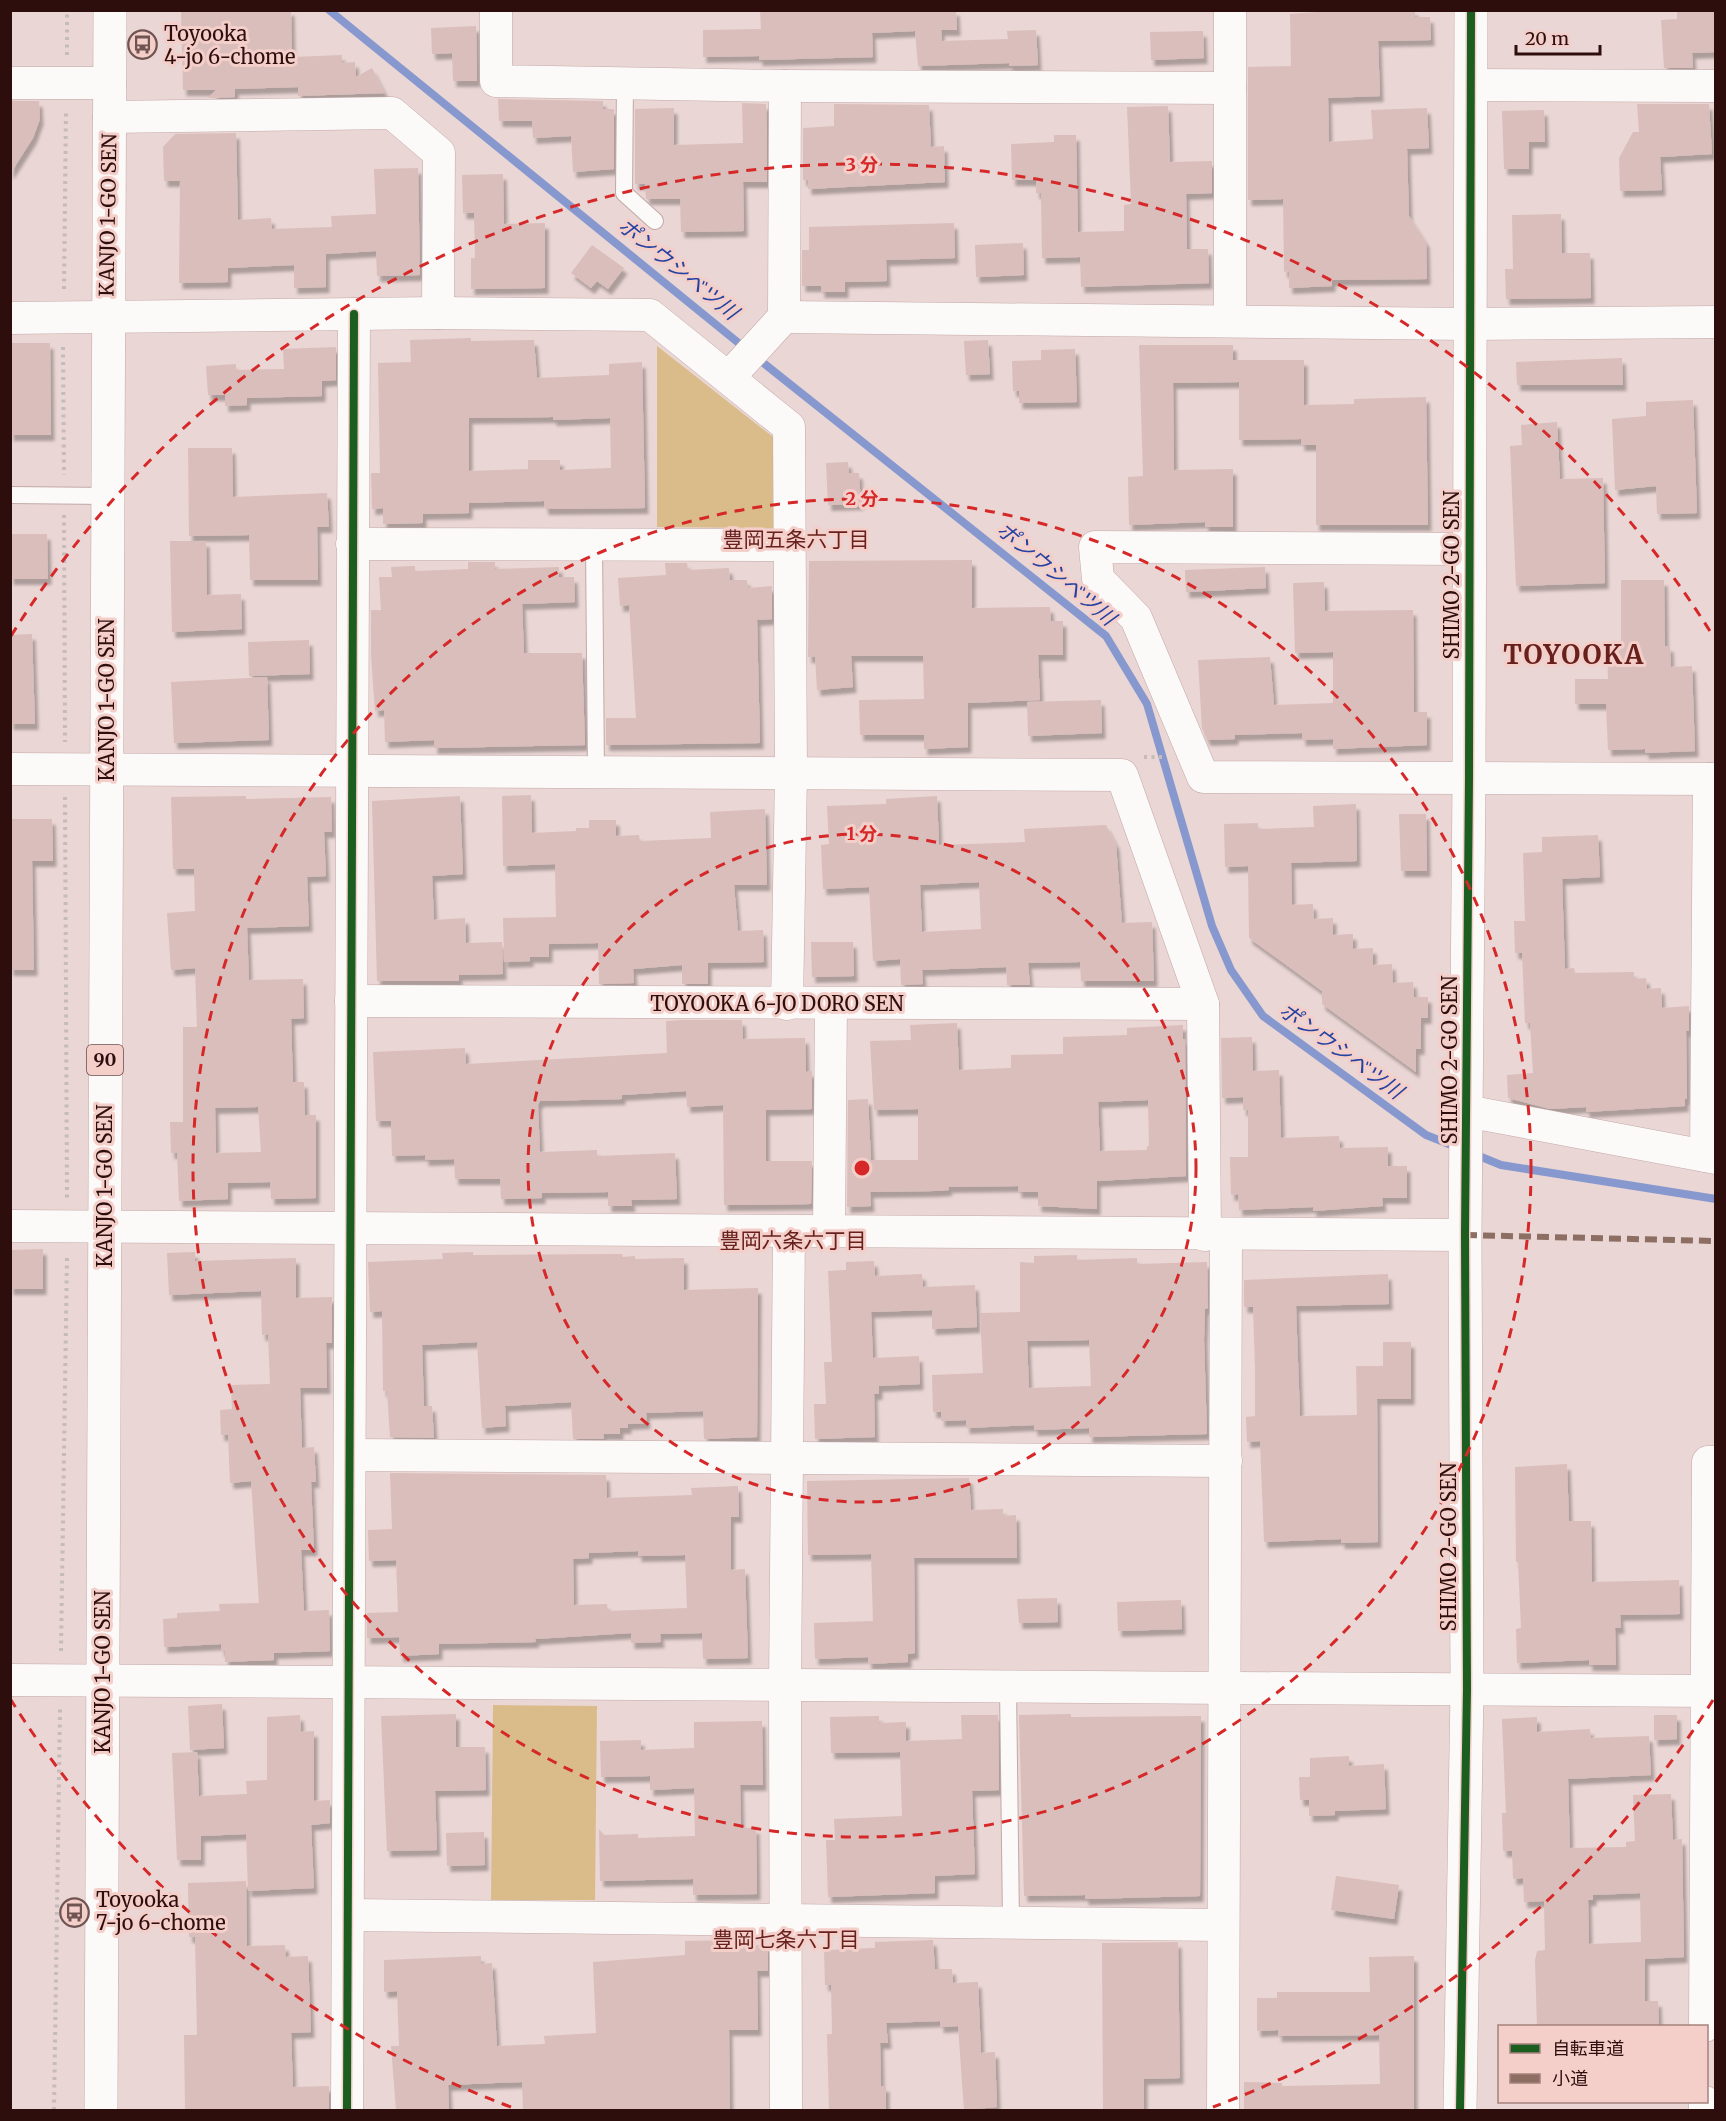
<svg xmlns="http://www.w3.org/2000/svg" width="1726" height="2121" viewBox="0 0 1726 2121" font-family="Merriweather,'Noto Sans JP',serif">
<defs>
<filter id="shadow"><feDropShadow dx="3.5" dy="6" stdDeviation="1.5" flood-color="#0004"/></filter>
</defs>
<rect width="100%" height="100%" fill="#ead6d4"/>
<g fill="#dabc8b">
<path d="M657,346l116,91 1,91 -117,-1z"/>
<path d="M493,1705l104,1 -2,194h-104z"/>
</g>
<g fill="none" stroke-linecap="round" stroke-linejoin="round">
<g stroke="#8798cf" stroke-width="8">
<path d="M329,10l417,339"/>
<path d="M756,357l350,279 41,68 65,222 19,44 32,46 163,119 33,13"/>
<path d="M1474,1154l27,11 215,34"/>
</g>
</g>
<g fill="#dabebb" fill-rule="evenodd" filter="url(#shadow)">
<path d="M181,10h110l1,47 50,-2v8l13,-1 1,15 16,-9 13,25 -87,3v-9l-63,2v8l-27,1 8,-8h-33z"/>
<path d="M760,10h196l1,20h-16l1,11 66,-2 -1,-8 29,-1 2,35 -29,1v-3l-91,3 -3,-35 -43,2 1,24 -114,3v-4l-56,1v-27l58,-1z"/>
<path d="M1345,10h70v7h15l1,23 -53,1 2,55 -52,2 1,44 44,-3 -2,-29 56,-2 2,40 -22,1 2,67 17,26 1,37 -95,1v6l-43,2v-17l-5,1 -1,-73 -35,1v-133l43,-1 -1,-52z"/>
<path d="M1677,10h39v42l-24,1 1,15h-29l-3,-48 16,-1z"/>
<path d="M476,26l1,55h-24l-1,-28 -20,1 -1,-26z"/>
<path d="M1203,31l1,27 -53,2 -1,-28z"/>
<path d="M498,99l105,2v8h11v60l-41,3 -2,-36 -38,2 -1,-17h-33z"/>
<path d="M10,101h29l1,18 -7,19 -23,36z"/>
<path d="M742,103l24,1 1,26v52h-24l1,49 -63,1 -1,-33h-34l-1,-15h-10v-75l39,-1v37l69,-2z"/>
<path d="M834,104l95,1 2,42 13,-1 1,36 -137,7v-9h-5v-52l31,-2z"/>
<path d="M1637,104h72l3,50 -52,3 2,33 -42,1 -1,-33 14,-26h6z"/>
<path d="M1168,106l2,56 42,-1v32l-26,1 1,55h21l1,34 -128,4 -1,-30 -38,1 -1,-65h-5v-13h-24l-1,-36 43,-2v-7h22l2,97 46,-1v-26l7,-1 -4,-97z"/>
<path d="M1544,110l1,32h-16v27h-25l-2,-58z"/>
<path d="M236,133l2,87 33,-2 1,11 60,-2 -1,-11 45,-2 -2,-45 44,-1 2,107 -43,1 -1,-25 -50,3v33l-32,1v-23l-66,3v14l-49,1 1,-102h-16l-1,-34 12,-13z"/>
<path d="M503,174l1,50 41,-1v65l-74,1v-31h4l-1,-45h-11l-1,-38z"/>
<path d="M1561,214l1,39h28l1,45 -85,1 -1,-30h8l-1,-54z"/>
<path d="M954,223l1,35 -69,2 1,21 -42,1v10h-24v-6h-19v-36h7v-23z"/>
<path d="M1023,243l1,32 -48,2 -1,-32z"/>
<path d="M592,245l32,23 -16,21 -11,-8 -6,7 -20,-15z"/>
<path d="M471,338v3l63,-1 3,38 72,-3v-11l33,-2 3,146 -100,1 -1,-8 -75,2v10l-46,1v9l-40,1v-16l-11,1 -1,-36h9l-2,-110 33,-1 -1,-22zM553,417v3l57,-2 1,50 -51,2v-10h-32v9l-59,2v-53z"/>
<path d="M988,340l2,34 -24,1 -2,-34z"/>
<path d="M10,343h40l1,92h-41z"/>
<path d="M1139,345h94v15h71v45l50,-1v-5l72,-2 2,128h-112v-80h-15v-6l-62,1v-58l-66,1 1,87 59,-1v58h-28v-5l-76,3 -1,-48 15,-1z"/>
<path d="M336,347v33l-14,1v15l-75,2v7l-22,1v-11h-17l-2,-29 30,-2v6l48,-1 -1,-20z"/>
<path d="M1075,349l2,53 -58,1v-12h-6l-1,-30 29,-1v-10z"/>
<path d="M1622,358l1,27h-106l-1,-23z"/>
<path d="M1693,400l4,113 -40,1 -1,-28 -41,4 -3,-71 34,-3v-14z"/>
<path d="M1557,422l3,57 43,-1 2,105 -89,3 -6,-140 12,-1 -1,-20z"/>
<path d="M188,448h44l1,49 94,-4 2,34h-12l1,53h-68l-1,-45 -60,1z"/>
<path d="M848,462l1,11h10l2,31 -33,1 -2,-42z"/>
<path d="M10,534h37l1,45h-38z"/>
<path d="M170,541h36l1,54 34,-1 1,35 -70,3z"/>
<path d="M972,560v48l78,-1 1,14h12v34h-25l2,45 -72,3v44l-44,2v-14h-64l-1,-35 65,-1 -1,-43h-72l2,31 -36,3 -2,-33h-7l1,-96z"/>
<path d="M468,562h27v7l64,-2v10h15l1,25 -53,2 2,49h58l3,92 -151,3v-8l-49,2 -1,-32 -9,1 -4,-56v-45h10l-2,-33h13l-1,-10 24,-1v5l53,-2z"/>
<path d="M665,563h22l1,7 41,-2 1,12h17l1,8 24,-2v33l-15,1 3,123 -154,2v-27h30l-7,-113 -9,1 -2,-28 48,-3z"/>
<path d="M1265,567l1,21 -80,4 -1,-22z"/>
<path d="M1621,580h43l1,66h5l1,21 21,-1 3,85 -50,2v-4l-37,1 -2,-46h-31v-25h33l-1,-29 14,-1z"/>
<path d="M1324,582l1,29 88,-1 1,102h13v33l-94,4v-10l-31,1v-7l-67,2v4l-28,1 -5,-12 -4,-68 72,-3 4,48 59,-2v-51l-38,1 -2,-70z"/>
<path d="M32,634l3,90h-25v-89z"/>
<path d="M309,640l1,34 -61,2 -1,-34z"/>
<path d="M267,677l2,63 -95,3 -3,-61z"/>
<path d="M1101,700l1,33 -74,3 -1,-34z"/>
<path d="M531,795l1,38 44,-2v-3h13v-8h27v16l23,-1 1,6 71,-3 -1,-26 55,-3 2,76h-33l4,46 25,-1 1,32 -56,1v21h-26v-19l-49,4 1,14 -35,1 -1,-41 -49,1v13h-19v4l-26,1 -1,-44 53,-1 -1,-53 -52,2 -1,-70z"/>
<path d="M246,796v3l85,-2 1,35h-8l2,44 -19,1 2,49 -62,2 2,52 54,-1 1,39 -13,1 2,63h11l1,33h11v83l-45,1 -1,-17 -42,1v16l-49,2 -2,-48h-6l-1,-31h13v-95h14l-2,-59 -24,2 -4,-57 28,-2 -1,-42h-21l-2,-72zM258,1107l3,45 -45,1 -1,-45z"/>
<path d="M460,796l3,78 -31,2 2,44 31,-2 1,25 36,-1 1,32 -44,1v6h-82l-5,-180z"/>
<path d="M937,796l2,49 86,-3 -1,-13 82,-4 10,19 6,79 30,-1 2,59h-73l-1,-19 -52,1 2,22h-23l-1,-18 -84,3 1,14 -22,1 -1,-26 -27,2 -4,-74 -46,2 -2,-44 8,-1 -2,-38 59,-2v-5zM979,882l2,47 -59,3 -2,-47z"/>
<path d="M1356,804l1,57 -66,2 1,42 21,-1 1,15 19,-1v17l20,-1v15l20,-1v17l19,-1 1,19 20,-1 1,15h14v21h-7v31h-5v23l-94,-68v-13l-73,-53 -1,-72 -23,1 -1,-43 34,-1v6l56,-2 -1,-21z"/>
<path d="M1399,814h27l1,57h-26z"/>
<path d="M10,819h42l1,42h-21l2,109h-24z"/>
<path d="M1598,835l2,42 -38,2 3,90 9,-1 1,5 59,-1v7l12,-1 1,11 14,-1 1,20 27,-2v25h-3l1,68h-2v7l-99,6v-5l-36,2 -42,-11 -1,-23 26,-2 -3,-50h-5l-3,-70h-7l-1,-32h11l-2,-68 19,-1v-15z"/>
<path d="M811,942h42l1,34 -42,1z"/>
<path d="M682,1020h60l1,19 62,-1 1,34 6,-1v38l-46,1v51h46l-1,43 -87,1 -1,-100 -36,2 -1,-16 -64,4v4l-82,2 -2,4 2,47 57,-2v6l78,-3 2,46 -46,1 1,6h-24v-14l-66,1v5l-41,1 -1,-20h-45l-1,-20 -29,1v-5l-33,1 -1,-35h-15l-3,-69 92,-4 1,16 201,-11 -1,-32z"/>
<path d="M957,1023l2,47 52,-2v-13l52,-1v-17l64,-2v-7l56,-3v14h2l1,137 -89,5v28l-59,-3v-14h-20v-6l-70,1 1,3 -15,1 -64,1 1,14 -24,1 1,-107 20,-1 3,61h47v-51l-44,1 -4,-69 41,-1 -1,-15zM1148,1100l1,46h-2v4l-47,1 -2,-49z"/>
<path d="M1252,1037l1,34 26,-1 2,68 58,-2 1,12 48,-1v19h19v32h-25l1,8 -70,5v-4l-74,3 -1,-16 -7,1 -1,-38h18v-47h-5v-13l-21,1 -1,-60z"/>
<path d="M43,1249v40h-33v-39z"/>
<path d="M195,1252v9l101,-3v40l36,-1v46h-6l1,45h-27l2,60 12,-1 2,35h-5l3,68h-13l3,61 25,-1 1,41 -56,2v7l-49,2v-11h-4v-7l-57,3 -1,-28 14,-1v-5l43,-2 -1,-7 40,-1 -8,-122 -21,2 -2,-48h-7l-1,-25 12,-1 -1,-24 39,-1 -2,-50 -6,1 -1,-44 -92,4 -2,-42z"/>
<path d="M473,1252v3l149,-1 1,3 12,-1v3l49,-1v32l74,-2 -1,149 -53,2 -1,-28 -57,2 1,10 -19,1v4h-8v6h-17l1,5h-31l-2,-37 -66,4 1,20 -24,2 -5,-86 -55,3 2,61h8l2,32 -44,-1 -3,-46h-4l-1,-80 -12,1 -2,-50 75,-3 -1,-6z"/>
<path d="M1077,1255v5l60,-2v6l70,-2 1,46 -3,1 -1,31 3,94 -118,3v-9l-55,2v-5l-68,3v-8l-25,1v-9h-8l-1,-37 51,-2 -3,-60 40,-1v-50l14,1v-7zM1089,1340l2,46 -62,2 -2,-47z"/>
<path d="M874,1261l1,15 47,-2 1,13 52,-2 2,42 -45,2v-19l-61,2 2,46 46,-2 1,28 -41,2v8h-5l1,43 -60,2 -1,-35h12l-2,-42h8l-4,-91 18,-1v-8z"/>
<path d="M1388,1274l1,30 -93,2 4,110 57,-1 -1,-49h27v-24h28v57h-34l1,143 -37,1v-4l-77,3 -4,-101 -13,1 -1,-25 9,-1v-48l-2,-61h-9v-27z"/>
<path d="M1567,1464l2,57h22l1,61 87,-2 1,34 -60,1 1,13h-6l1,37h-27v-5l-72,3 -1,-34 5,-1 -3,-66h-2l-1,-95z"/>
<path d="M390,1473l216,2 1,23 85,-3 -1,-7 47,-2 1,31h-8v53l14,-1 3,89 -45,1 -1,-26 -42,1 1,8 -30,1v-10l-96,6 1,3 -97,2v10l-39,2 -1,-19 -32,1v-25l31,-1 -2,-52 -27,1 -1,-31 24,-1zM638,1551v5l47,-1 2,53 -79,3 -1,-7 -33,1 -1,-46 16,-1v-5z"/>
<path d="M969,1478l2,32 32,-1v7l13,-1 1,43h-103l1,95 -7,1v8l-40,2v-7l-53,2 -1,-36 59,-2 -2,-67 -63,1 -1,-74z"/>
<path d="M1057,1598l1,24 -39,1 -2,-24z"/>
<path d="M1181,1600l1,29 -64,2 -1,-29z"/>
<path d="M222,1704l2,44 -34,2 -2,-44z"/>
<path d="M456,1714v33h29l1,43 -51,1 2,59 -50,1 -6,-135z"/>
<path d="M1071,1714v3l130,-1 -1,180 -115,3v-4l-61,1 -5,-181z"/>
<path d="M300,1715l1,17 13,-1v70l16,-1v23l-19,2 3,63 -66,3 -2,-57 -45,2v24h-24l-5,-107 25,-1 2,44 48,-2 -1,-13 21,-1v-63z"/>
<path d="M961,1715h37l1,75 -27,1 3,83 -40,2v17l-107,4 -2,-57h9l-1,-21 68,-3 -2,-64 -69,1 -1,-36 49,-1v7l27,-1v19l56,-2z"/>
<path d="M1654,1715h23v24l-23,1z"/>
<path d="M1537,1717v15l53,-3 1,9 58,-2 2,39 -83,4 2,69 56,-1v-5l9,-1 -2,-46 38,-1 2,46 9,-1 2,118 -39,2v42h13l1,25h-122l-2,-66 2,-9 8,-1 -1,-49 -20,1 -1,-24 -10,1 -1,-28h-9l-1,-38h4l-4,-94zM1640,1893l1,49 -52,2 -1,-44h5v-5z"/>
<path d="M762,1721l1,64h-23l1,43h15l1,66 -64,1v-16l-93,2 -1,-52 5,6 34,-1v4l57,-2 -1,-48 -44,2v-14l-49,1 -1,-36 41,-1v10l53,-2v-26z"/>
<path d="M1349,1756v10l35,-2 2,45 -51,2v4l-26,1v-16h-9l-1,-23h11v-19z"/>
<path d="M484,1832l1,33 -38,1 -1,-33z"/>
<path d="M1336,1876l63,9 -5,34 -63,-9z"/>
<path d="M246,1881l1,65 38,-1 1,12 22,-1 3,76 -20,1 2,54 36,-1v24h-144l-1,-75h13l-2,-98h-6l-1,-54z"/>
<path d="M732,1940v5h36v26h-11l1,59h-29l1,80h-207l-1,-28 -74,3 1,25h-53l-5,-64h8l-2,-55 -13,1v-32l97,-4v8l11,-1 5,83 48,-2 -1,-8 52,-3 -3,-71 92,-7v-14z"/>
<path d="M933,1940l2,29h17l1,14 25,-1 3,71 14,-1 2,55 -33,3 -6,-84 -18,1v-6l-54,2 2,20h-8l1,43h5v24h-57l-2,-76h5l-1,-49h-6l-1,-35 51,-2v-6z"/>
<path d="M1178,1942l2,136 -36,1v31h-41l-1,-167z"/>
<path d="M1414,1956v154h-170v-28l38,1v3l98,-2 -1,-49 -101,1v-6l-21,1v-33h20v-6h93l-1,-35z"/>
</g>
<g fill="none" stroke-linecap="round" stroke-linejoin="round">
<defs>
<g id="lane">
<path d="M625,83l-1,110 31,28"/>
<path d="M10,495l97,1"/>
<path d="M594,544l2,228"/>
<path d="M1008,1687l3,235"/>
</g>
<g id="street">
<path d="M496,10v71l289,5 445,2"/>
<path d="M1230,10v311"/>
<path d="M10,83h100"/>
<path d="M1471,85l245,1"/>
<path d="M109,117l283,-4 47,40 -1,160"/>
<path d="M784,317l686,7 246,-2"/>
<path d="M10,318l428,-5 212,2 139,112 2,346 -4,231"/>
<path d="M729,377l55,-60 1,-231"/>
<path d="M352,544l438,1"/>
<path d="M1468,549l-373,-2 3,32 38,39 67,159 513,2"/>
<path d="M10,769l1112,6 81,229 2,231"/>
<path d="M351,1001l852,3"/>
<path d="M1466,1111l250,47"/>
<path d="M1706,1156l3,-377"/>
<path d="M10,1226l1455,9"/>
<path d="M829,1232l2,-227"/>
<path d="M350,1455l876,6"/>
<path d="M10,1680l1706,11"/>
<path d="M349,1915l874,10"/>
<path d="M1705,2026l3,-564h8"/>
<path d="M347,2110l7,-1796"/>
<path d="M786,2110l-1,-425 4,-453"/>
<path d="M1223,2110l3,-875"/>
<path d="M1705,2110v-8"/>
</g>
<path id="secondary" d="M1460,2110l7,-421 -2,-454 4,-458 2,-767"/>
<path id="primary" d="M101,2110l9,-2100"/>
</defs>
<use href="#lane" stroke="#c2a9a7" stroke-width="18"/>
<use href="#street" stroke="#c2a9a7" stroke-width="33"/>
<use href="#secondary" stroke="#c2a9a7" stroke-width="34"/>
<use href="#primary" stroke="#c2a9a7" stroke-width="34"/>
<g stroke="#c5bbba" stroke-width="4" stroke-dasharray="3 4.5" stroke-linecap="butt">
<path d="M67,55v-45"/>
<path d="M64,289l2,-179"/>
<path d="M63,347l1,128"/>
<path d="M64,515l1,227"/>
<path d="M1144,757h20"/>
<path d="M65,797l2,401"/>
<path d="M61,1651l6,-395"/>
<path d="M54,2110l6,-401"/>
</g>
<use href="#lane" stroke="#fcf9f9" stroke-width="16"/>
<use href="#street" stroke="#fcf9f9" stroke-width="32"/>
<use href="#secondary" stroke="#fcf9f9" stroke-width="33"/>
<use href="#primary" stroke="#fcf9f9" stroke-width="33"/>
<path stroke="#8d6e63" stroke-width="6" stroke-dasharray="12 6" stroke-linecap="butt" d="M1465,1235l251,6"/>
<defs>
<g id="cycleway">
<path d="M347,2110l7,-1796"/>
<path d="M1460,2110l7,-421 -2,-454 4,-458 2,-767"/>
</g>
</defs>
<use href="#cycleway" stroke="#f4cfca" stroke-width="11"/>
<use href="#cycleway" stroke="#1b5e20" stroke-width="8"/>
</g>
<g fill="none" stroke="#d62828" stroke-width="3" stroke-dasharray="10 8">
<circle cx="862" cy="1168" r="334"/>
<circle cx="862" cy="1168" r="669"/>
<path d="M1713 1700A1003 1003 0 0 1 1213 2107M511 2107A1003 1003 0 0 1 11 1700M11 636A1003 1003 0 0 1 1713 636"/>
</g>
<defs>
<symbol id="bus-ring" viewBox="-11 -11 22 22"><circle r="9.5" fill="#f4cfca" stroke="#705452" stroke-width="1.5"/><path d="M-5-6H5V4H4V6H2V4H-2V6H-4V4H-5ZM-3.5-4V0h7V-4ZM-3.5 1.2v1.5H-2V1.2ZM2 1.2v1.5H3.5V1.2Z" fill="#705452"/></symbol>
</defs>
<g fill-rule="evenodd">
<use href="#bus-ring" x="126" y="28" width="33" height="33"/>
<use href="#bus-ring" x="58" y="1896" width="33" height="33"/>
</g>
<g text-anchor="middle" stroke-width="6" stroke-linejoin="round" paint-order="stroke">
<rect fill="#f4cfca" stroke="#694845" stroke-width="1.5" x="87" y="1045" width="36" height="30" rx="4.5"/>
<g font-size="18" font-weight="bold" fill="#2e0e0c">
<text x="105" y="1066">90</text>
</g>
<g font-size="20" fill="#2e0e0c" stroke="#f4cfca" text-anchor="start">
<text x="164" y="41">Toyooka<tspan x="164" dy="23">4-jo 6-chome</tspan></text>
<text x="96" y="1907">Toyooka<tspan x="96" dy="23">7-jo 6-chome</tspan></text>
</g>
<g font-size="20" fill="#2e0e0c" stroke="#f4cfca">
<text transform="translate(108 215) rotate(-89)" y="7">KANJO 1-GO SEN</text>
<text transform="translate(1452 575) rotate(-90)" y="7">SHIMO 2-GO SEN</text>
<text transform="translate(107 700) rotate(-90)" y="7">KANJO 1-GO SEN</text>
<text x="777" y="1011">TOYOOKA 6-JO DORO SEN</text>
<text transform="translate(1450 1060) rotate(-90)" y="7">SHIMO 2-GO SEN</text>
<text transform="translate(105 1186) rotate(-90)" y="7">KANJO 1-GO SEN</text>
<text transform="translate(1449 1547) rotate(-90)" y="7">SHIMO 2-GO SEN</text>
<text transform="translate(103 1672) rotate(-90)" y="7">KANJO 1-GO SEN</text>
</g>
<g font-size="21" font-style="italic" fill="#2342a1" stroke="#f4cfca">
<text transform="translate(678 269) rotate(39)" y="7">ポンウシベツ川</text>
<text transform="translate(1056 574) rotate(40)" y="7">ポンウシベツ川</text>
<text transform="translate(1341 1051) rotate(36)" y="7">ポンウシベツ川</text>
</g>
<g font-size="21" fill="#68201d" stroke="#f4cfca">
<text x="796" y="547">豊岡五条六丁目</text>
<text x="793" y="1248">豊岡六条六丁目</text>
<text x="786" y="1947">豊岡七条六丁目</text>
</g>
<g font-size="26" font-weight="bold" letter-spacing="1.5" fill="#68201d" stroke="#f4cfca">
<text x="1574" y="664">TOYOOKA</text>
</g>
</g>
<circle cx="862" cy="1168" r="9" fill="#d62828" stroke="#f4cfca" stroke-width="3"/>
<g font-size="18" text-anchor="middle" font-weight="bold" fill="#d62828" stroke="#f4cfca" stroke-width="6" stroke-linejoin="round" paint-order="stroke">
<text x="862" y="171">3 分</text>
<text x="862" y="505">2 分</text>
<text x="862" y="840">1 分</text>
</g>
<rect width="1726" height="2121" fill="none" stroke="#2e0e0c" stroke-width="24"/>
<rect x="1498" y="2025" width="210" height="78" fill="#f4cfca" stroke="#a5827e" stroke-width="1.5"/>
<rect x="1510" y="2044" width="30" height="9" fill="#1b5e20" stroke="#a5827e" stroke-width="1.5"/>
<text x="1552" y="2055" font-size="18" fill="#2e0e0c">自転車道</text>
<rect x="1510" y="2074" width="30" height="9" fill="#8d6e63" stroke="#a5827e" stroke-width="1.5"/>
<text x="1552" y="2085" font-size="18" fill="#2e0e0c">小道</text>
<path d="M1516 45v9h84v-9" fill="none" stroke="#2e0e0c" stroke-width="3"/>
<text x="1525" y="45" font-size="18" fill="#2e0e0c" stroke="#f4cfca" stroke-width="4.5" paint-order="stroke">20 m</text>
</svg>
